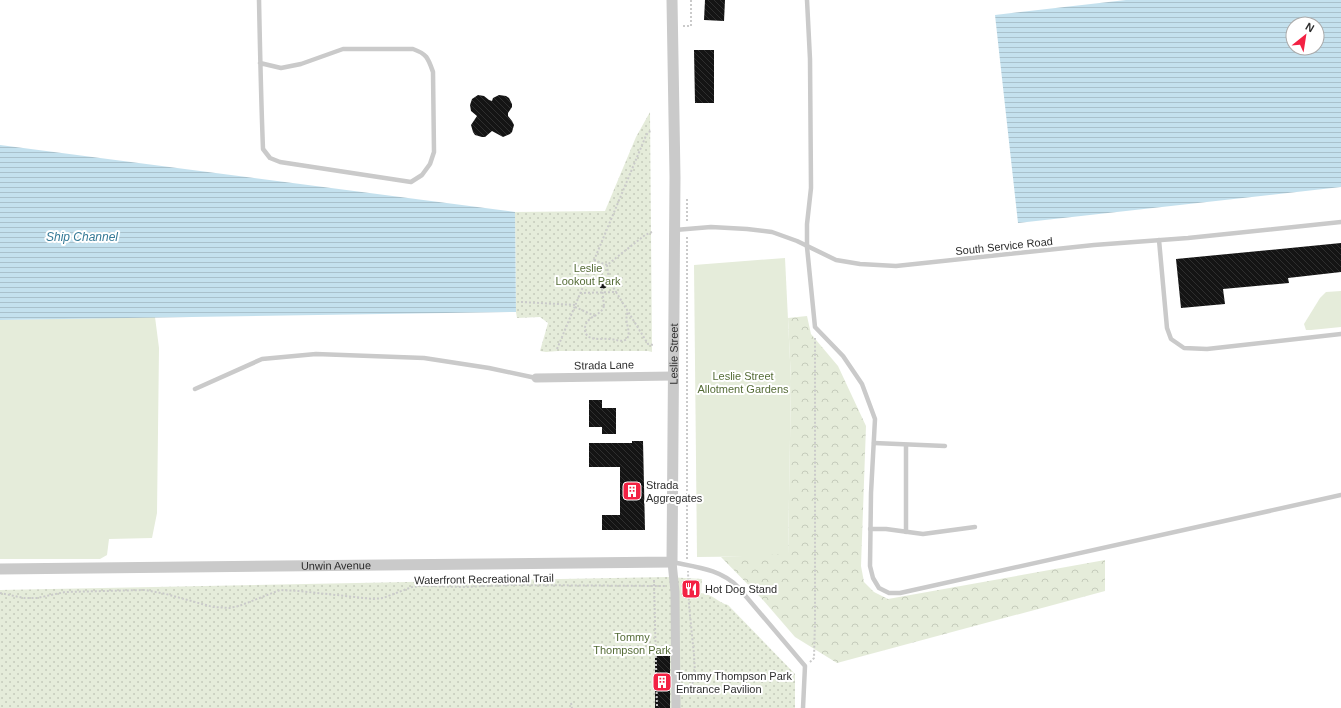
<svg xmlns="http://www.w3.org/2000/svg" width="1341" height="708" viewBox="0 0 1341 708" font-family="Helvetica,sans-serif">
<defs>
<pattern id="forest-crowns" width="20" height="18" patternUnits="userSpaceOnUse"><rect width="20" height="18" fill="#e5ecda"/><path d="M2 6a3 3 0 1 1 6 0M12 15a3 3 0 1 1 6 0" fill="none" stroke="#c5cbbb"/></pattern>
<pattern id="park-dots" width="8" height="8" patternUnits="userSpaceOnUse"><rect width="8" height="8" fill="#e5ecda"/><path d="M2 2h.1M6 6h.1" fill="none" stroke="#c5cbbb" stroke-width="1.8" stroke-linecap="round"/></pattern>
<pattern id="water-rules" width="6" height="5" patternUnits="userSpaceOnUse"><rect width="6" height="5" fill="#c4e1ee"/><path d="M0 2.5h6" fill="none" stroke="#a9c1cc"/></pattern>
<pattern id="building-back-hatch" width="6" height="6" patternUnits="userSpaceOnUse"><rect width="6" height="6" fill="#141414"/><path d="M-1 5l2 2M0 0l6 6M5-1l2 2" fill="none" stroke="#2e2e2e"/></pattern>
</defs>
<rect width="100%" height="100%" fill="#fff"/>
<g fill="#e5ecda">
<path d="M785,258l6,123 -3,175 -91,1 -3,-292z"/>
<path d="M1341,291v36l-30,3h-5l-2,-6 16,-26 6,-6z"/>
<path d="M155,317l4,31 -2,165 -5,25 -43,1 -2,16 -7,4h-100v-239z"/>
</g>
<path fill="url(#forest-crowns)" d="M807,316l4,18 27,32 28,60 -5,140 3,16 10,10 14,7 217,-39v31l-268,72 -42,-26 -32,-37 -42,-43 67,-3 3,-173 -3,-63z"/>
<g fill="url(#park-dots)">
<path d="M650,112l2,240 -4,-1h-90l-12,1 -6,-1 8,-28 -8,-6 -23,1 -1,-6 -1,-100 90,-1 31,-74z"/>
<path d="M667,577l35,2 -1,14c12,1 16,9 27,12l67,69v34h-795v-118z"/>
</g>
<g fill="url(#water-rules)" fill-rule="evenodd">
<path d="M1126,0h215v187l-323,36 -23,-208zM1293,24h24v24h-24z"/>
<path d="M0,145l515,67 1,100 -516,8z"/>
</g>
<g fill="url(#building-back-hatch)">
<path d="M705,0h20l-1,21 -20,-1z"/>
<path d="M694,50h20v53h-19z"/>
<path d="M478,95l6,1 5,4 3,1 1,-3 6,-3 7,1 3,2 3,6v3l-4,6v3l4,5 2,4 -2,7 -2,2 -7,3 -11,-6 -7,6h-3l-7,-2 -2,-3 -2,-7 6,-9 -6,-5 -1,-6 2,-6z"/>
<path d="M1341,243v29l-53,6 1,5 -66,6 2,15 -44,4 -5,-49z"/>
<circle cx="603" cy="284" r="4.5"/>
<path d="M589,400h13v8h14v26h-14v-7h-13z"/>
<path d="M632,441h11l2,89h-43v-15h18v-48h-31v-24h43z"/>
<rect x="655" y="656" width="15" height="52"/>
</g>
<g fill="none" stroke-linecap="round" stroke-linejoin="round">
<g stroke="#cacaca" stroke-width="2" stroke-dasharray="2 2" stroke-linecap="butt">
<path d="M683,26h8v-26"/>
<path d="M687,199v24"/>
<path d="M594,260l13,5 38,-30 7,-3"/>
<path d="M607,265l2,15 7,12"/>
<path d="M580,293l36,-1 32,52 5,1"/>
<path d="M521,302l55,3"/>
<path d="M604,306c-3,11 -20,10 -19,24 1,12 16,8 24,9 7,0 12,4 18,0 5,-9 -4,-17 1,-27"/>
<path d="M575,307l20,9"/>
<path d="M557,349l88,-211 3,-6 4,-1"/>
<path d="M687,559v-324"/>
<path d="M654,580l3,128"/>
<path d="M0,593l24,5h13l28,-6 80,-2 21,4 47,13 16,1 10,-2 41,-16 19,1 74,8 10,-1 29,-11 9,-1 43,1 47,-2 154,1"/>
<path d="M810,662l4,-4 1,-36v-284"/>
<path d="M686,694l7,-12 2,-8 -1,-19 -5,-50 -1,-34"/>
<path d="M571,703l1,5"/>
</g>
<g stroke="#cacaca" stroke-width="4.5">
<path d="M259,0c1,50 2,99 4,149l7,9 10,4 131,20 11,-7 8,-11 4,-12 -1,-80c-5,-14 -6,-18 -20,-23h-70l-42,15 -20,4 -21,-5"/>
<path d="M807,0l3,59 1,129 -4,36v23l8,80 28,29 19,28 13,35 -4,74 -1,73 3,12 6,10 10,5h11l441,-98"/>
<path d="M675,230l36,-3 36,2 25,3 25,9 39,19 24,4 36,2 198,-21 94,-7 153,-16"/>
<path d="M1159,240l8,88 4,11 13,9 23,1 134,-15"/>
<path d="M195,389l67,-30 54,-5 108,4 65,10 47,10"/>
<path d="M874,443l71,3"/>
<path d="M870,529h16l37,5 52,-7"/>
<path d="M906,532v-87"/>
<path d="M672,562c24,5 49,7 66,25l67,79 -2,42"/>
</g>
<g stroke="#cacaca" stroke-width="9">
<path d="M536,378l138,-2"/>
<path d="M672,562l3,30 1,116"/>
</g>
<path stroke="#cacaca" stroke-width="11" id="s1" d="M0,569l672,-7 3,-385 -3,-177"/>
<path stroke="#cacaca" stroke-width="2" stroke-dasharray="2 2" stroke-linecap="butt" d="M602,288l2,18"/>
</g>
<defs>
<symbol id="building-square" viewBox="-11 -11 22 22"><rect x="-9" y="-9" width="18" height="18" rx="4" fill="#f32143" stroke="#fff"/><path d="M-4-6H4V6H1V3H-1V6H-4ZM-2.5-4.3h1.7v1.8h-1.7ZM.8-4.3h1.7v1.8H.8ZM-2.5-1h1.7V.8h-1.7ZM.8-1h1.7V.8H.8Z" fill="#fff"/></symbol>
<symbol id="restaurant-square" viewBox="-11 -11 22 22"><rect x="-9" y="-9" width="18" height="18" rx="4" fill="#f32143" stroke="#fff"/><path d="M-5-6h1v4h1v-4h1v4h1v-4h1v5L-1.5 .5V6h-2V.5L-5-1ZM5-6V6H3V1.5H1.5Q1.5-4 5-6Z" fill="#fff"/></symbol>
</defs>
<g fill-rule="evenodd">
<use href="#building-square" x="621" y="480" width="22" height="22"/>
<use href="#restaurant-square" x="680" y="578" width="22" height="22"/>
<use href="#building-square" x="651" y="671" width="22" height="22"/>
</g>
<g text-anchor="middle" stroke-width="4" stroke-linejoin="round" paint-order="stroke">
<g font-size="11" fill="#2d2d2d" stroke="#fff">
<text transform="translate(1004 246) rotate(-6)" y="4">South Service Road</text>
<text dy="4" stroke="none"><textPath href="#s1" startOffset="880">Leslie Street</textPath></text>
<text transform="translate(604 365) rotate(-1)" y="4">Strada Lane</text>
<text dy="4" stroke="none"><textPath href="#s1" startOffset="336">Unwin Avenue</textPath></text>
<text transform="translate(484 579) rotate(-1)" y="4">Waterfront Recreational Trail</text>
</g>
<g font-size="11" fill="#556c37" stroke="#fff">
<text x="588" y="272">Leslie<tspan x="588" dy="13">Lookout Park</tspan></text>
<text x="743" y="380">Leslie Street<tspan x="743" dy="13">Allotment Gardens</tspan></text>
<text x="632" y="641">Tommy<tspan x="632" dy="13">Thompson Park</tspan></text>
</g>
<g font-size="11" fill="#2d2d2d" stroke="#fff" text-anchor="start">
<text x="646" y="489">Strada<tspan x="646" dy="13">Aggregates</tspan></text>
<text x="705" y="593">Hot Dog Stand</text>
<text x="676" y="680">Tommy Thompson Park<tspan x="676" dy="13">Entrance Pavilion</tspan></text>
</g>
<g font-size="12" font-style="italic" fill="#357996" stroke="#fff">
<text x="82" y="241">Ship Channel</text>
</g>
</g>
<g transform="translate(1305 36) rotate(30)"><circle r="19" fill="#ffffff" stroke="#ababab"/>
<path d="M0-3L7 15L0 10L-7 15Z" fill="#f32143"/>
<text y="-6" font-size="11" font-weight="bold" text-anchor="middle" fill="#2d2d2d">N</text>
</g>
</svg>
